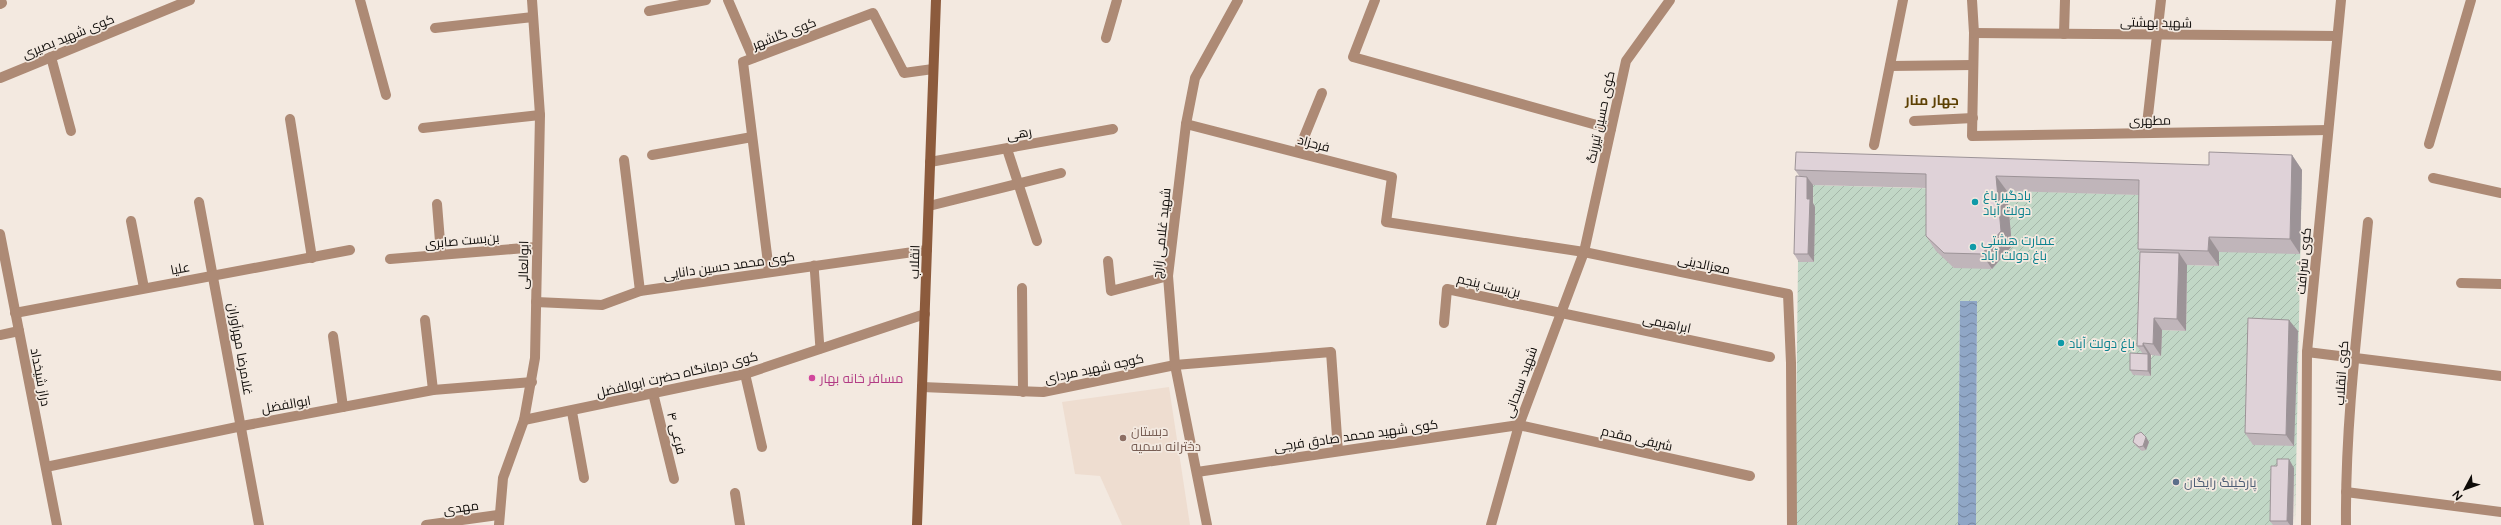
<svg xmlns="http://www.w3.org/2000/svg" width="2501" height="525" viewBox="0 0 2501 525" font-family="'Varela Round',Cairo,sans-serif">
<defs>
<pattern id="garden-furrows" width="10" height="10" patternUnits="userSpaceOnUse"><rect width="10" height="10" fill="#c1d7c6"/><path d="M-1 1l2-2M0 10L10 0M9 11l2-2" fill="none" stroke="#a5b7a9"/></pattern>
<pattern id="water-waves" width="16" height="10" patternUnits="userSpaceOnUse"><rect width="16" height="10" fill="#8fa6c6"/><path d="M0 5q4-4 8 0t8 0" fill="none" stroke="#73859f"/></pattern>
</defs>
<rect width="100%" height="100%" fill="#f3e9e0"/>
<path fill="#eeddd0" d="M1169,387l21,138h-68l-22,-49 -25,-2 -13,-72z"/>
<path fill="url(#garden-furrows)" d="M1806,167l-6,95h14l-1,-77 337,10 1,163 11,-28 24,1 1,-66 31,1 1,-14 83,-82 -7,355 -1,-57 -18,57h-300l1,-224h-17l-2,224h-163l3,-263 3,-77z"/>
<path fill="url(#water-waves)" d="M1960,301h17l-1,224h-18z"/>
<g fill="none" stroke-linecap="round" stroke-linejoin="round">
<path stroke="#ad8a75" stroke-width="9" d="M814,265l6,84"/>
<g stroke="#ad8a75" stroke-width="10">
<path d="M360,0l26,95"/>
<path d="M728,0l25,58"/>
<path d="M1375,0l-22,57 258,72"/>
<path d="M1972,0l2,33 -2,103 356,-6"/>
<path d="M0,4l2,-1"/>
<path d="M649,11l57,-11"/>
<path d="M435,28l98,-11"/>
<path d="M1974,33l363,3"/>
<path d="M2064,34l1,-34"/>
<path d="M1106,38l11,-38"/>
<path d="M51,57l20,74"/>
<path d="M1890,66l83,-1"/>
<path d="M0,78l190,-78"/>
<path d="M290,119l22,139"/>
<path d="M1914,121l59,-3"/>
<path d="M1186,124l206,53 -6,45 198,30 204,42 3,69 1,162"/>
<path d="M423,128l117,-13"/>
<path d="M2146,133l15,-133"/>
<path d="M2429,144l42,-144"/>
<path d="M1874,145l29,-145"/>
<path d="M1007,149l30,92"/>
<path d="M1298,152l24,-59"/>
<path d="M652,155l100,-18"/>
<path d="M624,160l16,131"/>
<path d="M930,162l183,-33"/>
<path d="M2433,178l68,15"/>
<path d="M199,202l60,323"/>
<path d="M437,204l4,50"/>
<path d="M929,206l132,-33"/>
<path d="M131,221l13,67"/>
<path d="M0,234l57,291"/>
<path d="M390,259l147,-12"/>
<path d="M1108,261l3,30 57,-15"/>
<path d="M769,271l-26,-209 130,-49 31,60 29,-4"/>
<path d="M2461,283l40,1"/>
<path d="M1022,288l1,104"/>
<path d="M536,302l66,3 38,-14 287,-41"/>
<path d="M15,313l335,-63"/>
<path d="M425,320l8,70"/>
<path d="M1444,323l3,-34 323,68"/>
<path d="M0,335l19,-4"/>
<path d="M333,336l10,71"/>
<path d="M2307,352l194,24"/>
<path d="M745,374l17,73"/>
<path d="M922,387l121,5 132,-27 156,-13 7,99"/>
<path d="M653,393l21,86"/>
<path d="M572,412l12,66"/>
<path d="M524,420l221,-46 180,-60"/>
<path d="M46,467l196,-41 191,-36 99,-8"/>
<path d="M1197,472l322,-47 231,51"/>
<path d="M2346,492l155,20"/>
<path d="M735,493l5,32"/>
<path d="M426,525l72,-10"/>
<path d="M499,525l4,-47 21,-58 11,-62 5,-243 -8,-115"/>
<path d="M1207,525l-32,-160 -7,-89 18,-152 9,-46 43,-78"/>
<path d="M1491,525l28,-100 65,-173 42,-191 44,-61"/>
<path d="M2306,525l1,-173 34,-352"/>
<path d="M2346,525c-1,-101 12,-202 22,-303"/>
</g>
<path stroke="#8c5b3d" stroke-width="10" d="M917,525l19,-525"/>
</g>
<g fill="#c0b5ba">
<path d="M2292,155l10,15 -2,84 -81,-2v14l-32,-1 -1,66 -24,-1 -1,26 -10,-1v21l-18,-1 -3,-5 13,-16 -6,-8 3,-94 -2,-3 1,-54 -132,-4 5,55 -20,23 -38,-1 -18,-17 -10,-15v-48l-113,-3v18l2,4 -1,55h-15l-5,-8 6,-77 -5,-7 414,-5z"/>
<path d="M2298,331l-4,115 -41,-1 -8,-12z"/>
<path d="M2146,437l3,5 -3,8 -4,1 -6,-5 -3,-4z"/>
<path d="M2294,468l-1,57h-20l-3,-4z"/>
</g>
<g fill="#9c9397">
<path d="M2292,155l10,15 -2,84 -10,-15z"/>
<path d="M1996,176l11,15 5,55 -20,23 -10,-15z"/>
<path d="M1807,177l6,8v18l2,4 -1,55 -6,-8 -1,-55z"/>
<path d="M2209,237l10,15v14l-11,-15z"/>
<path d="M2179,253l8,12 -1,66 -9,-12z"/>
<path d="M2154,318l8,12 -1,26 -8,-12z"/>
<path d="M2289,320l9,11 -4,115 -8,-11z"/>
<path d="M2143,343l8,12v21l-3,-5v-17l-5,-8z"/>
<path d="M2146,437l3,5 -3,8 -3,-4z"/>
<path d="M2289,459l5,9 -1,57h-3l-3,-4z"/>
</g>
<g fill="#dfd2d8" stroke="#9c9397">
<path d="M1796,152l413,13v-13l83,3 -2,84 -81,-2 -1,14 -70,-2 1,-69 -143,-4 5,55 -19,23 -38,-1 -18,-17v-62l-131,-4z"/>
<path d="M1796,176l11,1v22h3l-2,55h-14z"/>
<path d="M2140,252l39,1 -2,66 -23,-1 -1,26 -10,-1v3h-6z"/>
<path d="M2248,318l41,2 -3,115 -41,-2z"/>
<path d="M2130,353l18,1v17l-18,-1z"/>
<path d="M2141,432l5,5 -3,9 -4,1 -6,-5 2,-7z"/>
<path d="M2277,459h12l-2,62h-17l1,-55h6z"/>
</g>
<g fill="#0f9aa8" stroke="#f3e9e0" stroke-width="1.5">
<circle cx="1975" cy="202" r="4"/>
<circle cx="1973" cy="247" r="4"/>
<circle cx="2061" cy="343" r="4"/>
</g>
<circle fill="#d1479c" stroke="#f3e9e0" stroke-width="1.5" cx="812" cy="378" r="4"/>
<circle fill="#8d6e63" stroke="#f3e9e0" stroke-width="1.5" cx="1123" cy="438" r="4"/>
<circle fill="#5c6f8a" stroke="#f3e9e0" stroke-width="1.5" cx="2176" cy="482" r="4"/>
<g text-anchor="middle" stroke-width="3.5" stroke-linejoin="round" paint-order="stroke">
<g font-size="13" fill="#0e0b08" stroke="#f3e9e0">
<text transform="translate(2156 22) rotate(1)" y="5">شهید بهشتی</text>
<text transform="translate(784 33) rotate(-21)" y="5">کوی گلشهر</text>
<text transform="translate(68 36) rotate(-22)" y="5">کوی شهید بصیری</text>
<text transform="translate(1600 117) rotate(-78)" y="5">کوی حسین تیررنگ</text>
<text transform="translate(2150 120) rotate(-1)" y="5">مطهری</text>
<text transform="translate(1019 133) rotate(-10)" y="5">رهی</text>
<text transform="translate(1314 143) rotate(15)" y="5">فرحزاد</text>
<text transform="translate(1161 233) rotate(-84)" y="5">شهید غلامی زارچ</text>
<text transform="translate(462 240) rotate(-5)" y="5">بن‌بست صابری</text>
<text transform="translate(2303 261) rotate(-85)" y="5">کوی شرافت</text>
<text transform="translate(914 262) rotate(-88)" y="5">انقلاب</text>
<text transform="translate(1704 264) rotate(12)" y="5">معزالدینی</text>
<text transform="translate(523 265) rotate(-89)" y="5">ابوالعالی</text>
<text transform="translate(729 265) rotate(-8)" y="5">کوی محمد حسین دانایی</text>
<text transform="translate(180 268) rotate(-11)" y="5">علیا</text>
<text transform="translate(1489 285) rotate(13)" y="5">بن‌بست پنجم</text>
<text transform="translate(1667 323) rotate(12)" y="5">ابراهیمی</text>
<text transform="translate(241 349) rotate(80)" y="5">غلامرضا مهرآوران</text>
<text transform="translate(1094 368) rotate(-12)" y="5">کوچه شهید مردای</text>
<text transform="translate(2341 373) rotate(-86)" y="5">کوی انقلاب</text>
<text transform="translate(677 374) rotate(-13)" y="5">کوی درمانگاه حضرت ابوالفضل</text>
<text transform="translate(41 377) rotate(79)" y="5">دراز شیخداد</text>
<text transform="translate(1520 382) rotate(-70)" y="5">شهید سبحانی</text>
<text transform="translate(286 404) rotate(-10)" y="5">ابوالفضل</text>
<text transform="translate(677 433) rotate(76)" y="5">فرعی ۴</text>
<text transform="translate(1356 435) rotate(-8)" y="5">کوی شهید محمد صادق فرجی</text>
<text transform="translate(1637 438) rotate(13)" y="5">شریفی مقدم</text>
<text transform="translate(461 507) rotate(-8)" y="5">مهدی</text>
</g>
<g font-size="13" fill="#0d838f" stroke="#f3e9e0" text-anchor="start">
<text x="1983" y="200">بادگیر باغ<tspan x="1983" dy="15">دولت آباد</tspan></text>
<text x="1981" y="245">عمارت هشتی<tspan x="1981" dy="15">باغ دولت آباد</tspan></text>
<text x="2069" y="348">باغ دولت آباد</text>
</g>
<g font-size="13" fill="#b23c85" stroke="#f3e9e0" text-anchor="start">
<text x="820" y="383">مسافر خانه بهار</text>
</g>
<g font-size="13" fill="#785e54" stroke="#f3e9e0" text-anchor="start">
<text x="1131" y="436">دبستان<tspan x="1131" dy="15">دخترانه سمیه</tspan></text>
</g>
<g font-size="13" fill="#4e5e75" stroke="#f3e9e0" text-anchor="start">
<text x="2184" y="487">پارکینگ رایگان</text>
</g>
<g font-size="14" font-weight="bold" fill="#5d4104" stroke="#f3e9e0">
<text x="1932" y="105">جهار منار</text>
</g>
</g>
<g transform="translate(2465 489) rotate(229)" stroke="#f3e9e0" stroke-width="3" paint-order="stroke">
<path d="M0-3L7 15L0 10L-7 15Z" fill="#0e0b08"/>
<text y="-6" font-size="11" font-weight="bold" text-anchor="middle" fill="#0e0b08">N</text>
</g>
</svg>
